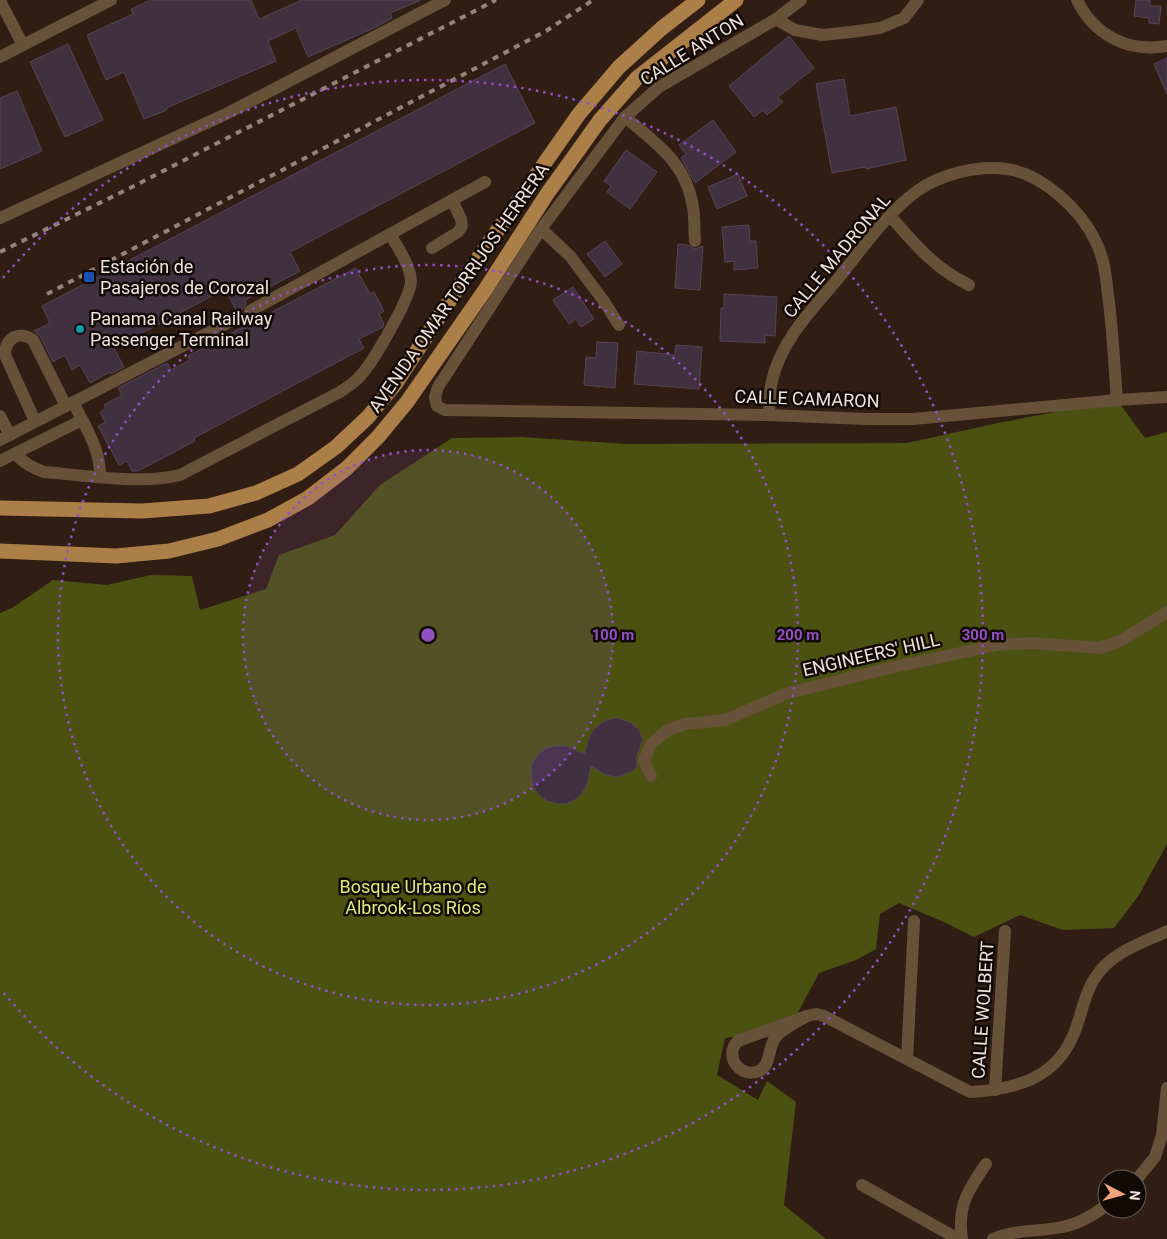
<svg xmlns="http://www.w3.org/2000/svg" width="1167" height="1239" viewBox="0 0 1167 1239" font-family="Roboto,sans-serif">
<rect width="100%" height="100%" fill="#301e14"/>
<path fill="#4b5211" d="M1117,400l28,38 22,-6v412l-28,51 -25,33 -51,2 -43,-15 -46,22 -28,-14 -47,-20 -19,11 -4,35 -20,11 -37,13 -26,49 -37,12 -31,4 -8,37 41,25 9,-19 29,21 -12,103 42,34h-826v-626l12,-5 41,-28 54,5 44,-10 41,1 8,34 66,-21 13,-34 56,-20 45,-50 72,-47 69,-1 106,7 280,-1 91,-20z"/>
<g fill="#413140" stroke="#554454">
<path d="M151,0h100l8,19 43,-19h119l-31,13 2,5 -16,9 -68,30 -12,-29 -28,13 8,20 -110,47 1,2 -23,9 -20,-47 -18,8 -19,-45 46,-21 -2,-5z"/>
<path d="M1136,0h14v6h11l-2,18 -10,-1v-5l-15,-2z"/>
<path d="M789,36l25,32 -36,29 5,5 -16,13 -4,-5 -9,7 -25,-31z"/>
<path d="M68,44l35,76 -38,17 -35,-75z"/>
<path d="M1167,58v36l-13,-30z"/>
<path d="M505,64l30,59 -245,129 10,19 -55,29 1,4 -4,6h-6l-11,-21 -111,59 10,19 -13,7 -1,-2 -20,11 -10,-18 -8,5 -7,-15 -12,7 -13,-26 -6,-5 16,-8 -8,-17z"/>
<path d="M844,79l6,37 46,-9 10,53 -40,9 -1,-2 -33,6 -16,-89z"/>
<path d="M17,91l25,60 -42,18v-71z"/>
<path d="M713,120l23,32 -41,31 -14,-25 5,-4 -7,-9z"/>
<path d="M626,150l31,22 -27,37 -23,-17 4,-6 -7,-5z"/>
<path d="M738,174l9,22 -30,13 -9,-22z"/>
<path d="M749,225l1,16h6l2,27 -24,2v-9l-9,1 -3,-35z"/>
<path d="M605,241l17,23 -17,13 -18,-23z"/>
<path d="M678,244l10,1 7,4 8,-3 -3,44 -25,-2z"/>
<path d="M356,268l14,26 4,-2 10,19 -5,3 5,10 -1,3 -24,12 5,9 -170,90 1,3 -57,30h-6l-5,-10 -8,4 -21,-39 7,-4 -5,-10 6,-3 -2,-4 18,-10 -4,-7 49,-25 4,7 19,-10 -2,-4 57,-30 -2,-2 4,-6h7l1,3z"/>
<path d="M573,287l21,32 -13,8 -5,-8 -7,5 -16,-24z"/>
<path d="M724,294l53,3 -2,39 -10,-1v8l-45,-2 1,-33h3z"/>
<path d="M597,342l21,1 -3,45 -31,-3 2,-28 10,1z"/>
<path d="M676,345l26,2 -3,42 -65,-5 3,-33 38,4z"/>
<path d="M617,718l15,5 7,7 4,9 -7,19 1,9 -8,6 -13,4 -10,-2 -15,-9 -4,19 -5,8 -7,7 -10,4 -10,-1 -8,-2 -8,-6 -6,-8 -2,-13 1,-10 6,-9 7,-6 10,-3h11l18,8 6,-19 8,-10 9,-5z"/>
</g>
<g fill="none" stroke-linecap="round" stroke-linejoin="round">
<g stroke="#675138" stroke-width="12">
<path d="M801,0l-25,19 -117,68 -34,30 -84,112 -103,158 -3,10 2,9 8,4 324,5 97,4h47l204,-19 50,-3"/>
<path d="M1077,0c17,35 51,53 90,46"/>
<path d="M0,1l23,44"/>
<path d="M776,19l19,11 27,5 29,-3 29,-4 24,-10 14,-18"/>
<path d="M0,57l111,-57"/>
<path d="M625,117c32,27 61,46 68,90 2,11 1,23 2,34"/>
<path d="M890,216c25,28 44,52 79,69"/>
<path d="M0,218l226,-104 219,-114"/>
<path d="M541,229l29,27 33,44 16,25"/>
<path d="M432,248l26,-16 4,-6 -1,-7 -9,-19"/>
<path d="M250,311l235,-129"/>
<path d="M73,402c12,24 28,48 27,75"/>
<path d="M769,415c1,-11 0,-23 3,-34 9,-42 43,-74 69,-106 23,-29 46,-62 76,-84 24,-17 60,-26 90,-22 35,5 73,40 88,71 9,17 11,36 13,55 5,35 6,70 9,105"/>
<path d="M0,416l10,19"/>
<path d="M35,421l-30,-66c0,-17 14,-25 28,-15l33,66"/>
<path d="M0,440l239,-123"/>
<path d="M15,454c9,9 17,14 29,18 41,3 96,13 136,3l160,-83c7,-5 16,-10 21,-17 12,-13 51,-79 50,-95 -2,-17 -13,-32 -21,-46"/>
<path d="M0,461l82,-41"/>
<path d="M651,776l-7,-15 7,-17 17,-14 17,-6 40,-4 63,-27 106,-26 103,-22 35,-2 68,5 22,-8 45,-28"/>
<path d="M807,1016l9,-2 8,2 146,76c46,-3 87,-13 105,-61 7,-18 10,-40 22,-56 15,-23 46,-32 70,-44"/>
<path d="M807,1016c-10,6 -26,13 -32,22 -7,10 -4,25 -14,32 -19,11 -39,-14 -23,-29z"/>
<path d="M907,1059l7,-138"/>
<path d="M995,1090l10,-159"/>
<path d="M1137,1179l18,-22 7,-22 5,-47"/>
<path d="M862,1185l96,54"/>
<path d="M962,1239c-5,-33 6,-49 24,-75"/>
<path d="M993,1239c22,-10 46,-7 69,-12 17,-3 31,-12 45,-22"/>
</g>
<g stroke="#ac7e48" stroke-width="15">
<path d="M0,508l142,3 67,-5 47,-13 42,-19 38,-27 32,-30 28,-34 69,-106 114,-163 40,-47 43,-39 36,-28"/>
<path d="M0,551l116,5 53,-5 49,-12 50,-19 40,-22 39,-30 31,-31 29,-35 78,-112 62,-96 53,-74 37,-42 99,-78"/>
</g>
<g stroke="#93847c" stroke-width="4" stroke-dasharray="6 6" stroke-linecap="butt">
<path d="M0,252l130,-64 366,-188"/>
<path d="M47,294l499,-263 47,-31"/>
</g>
</g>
<circle cx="428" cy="635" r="185" fill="#9250c5" fill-opacity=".12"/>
<g fill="none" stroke="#9250c5" stroke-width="2.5" stroke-dasharray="2.5 5">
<circle cx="428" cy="635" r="185"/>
<circle cx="428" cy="635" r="370"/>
<path d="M3 278A555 555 0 1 1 3 992"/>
</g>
<rect fill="#1a4fb4" stroke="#120a06" stroke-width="2" x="83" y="271" width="12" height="12" rx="2.5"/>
<circle fill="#0f9aa8" stroke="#120a06" stroke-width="2" cx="80" cy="329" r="5"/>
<g text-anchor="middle" stroke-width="5" stroke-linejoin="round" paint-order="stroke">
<g font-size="18" fill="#efe2db" stroke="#120a06">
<text transform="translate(692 50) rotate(-32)" y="6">CALLE ANTON</text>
<text transform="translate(837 256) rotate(-50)" y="6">CALLE MADRONAL</text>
<text transform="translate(459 288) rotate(-55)" y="6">AVENIDA OMAR TORRIJOS HERRERA</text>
<text transform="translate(807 399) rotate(2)" y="6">CALLE CAMARON</text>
<text transform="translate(871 655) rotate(-13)" y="6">ENGINEERS' HILL</text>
<text transform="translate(983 1010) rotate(-86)" y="6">CALLE WOLBERT</text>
</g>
<g font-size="18" fill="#efe2db" stroke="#120a06" text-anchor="start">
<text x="100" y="273">Estación de<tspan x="100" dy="21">Pasajeros de Corozal</tspan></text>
<text x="90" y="325">Panama Canal Railway<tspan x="90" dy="21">Passenger Terminal</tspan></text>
</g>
<g font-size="18" fill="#dcea7b" stroke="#120a06">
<text x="413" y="893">Bosque Urbano de<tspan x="413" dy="21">Albrook-Los Ríos</tspan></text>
</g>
</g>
<circle cx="428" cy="635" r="8" fill="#9250c5" stroke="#120a06" stroke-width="2.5"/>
<g font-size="15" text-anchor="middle" font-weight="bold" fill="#9250c5" stroke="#120a06" stroke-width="5" stroke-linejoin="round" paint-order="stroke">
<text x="613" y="640">100 m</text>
<text x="798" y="640">200 m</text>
<text x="983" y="640">300 m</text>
</g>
<g transform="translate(1122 1194) rotate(96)"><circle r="24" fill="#120a06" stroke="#6a605b"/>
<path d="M0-4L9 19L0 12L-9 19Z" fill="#f2a17e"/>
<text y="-8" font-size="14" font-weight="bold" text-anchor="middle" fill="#efe2db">N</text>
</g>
</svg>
